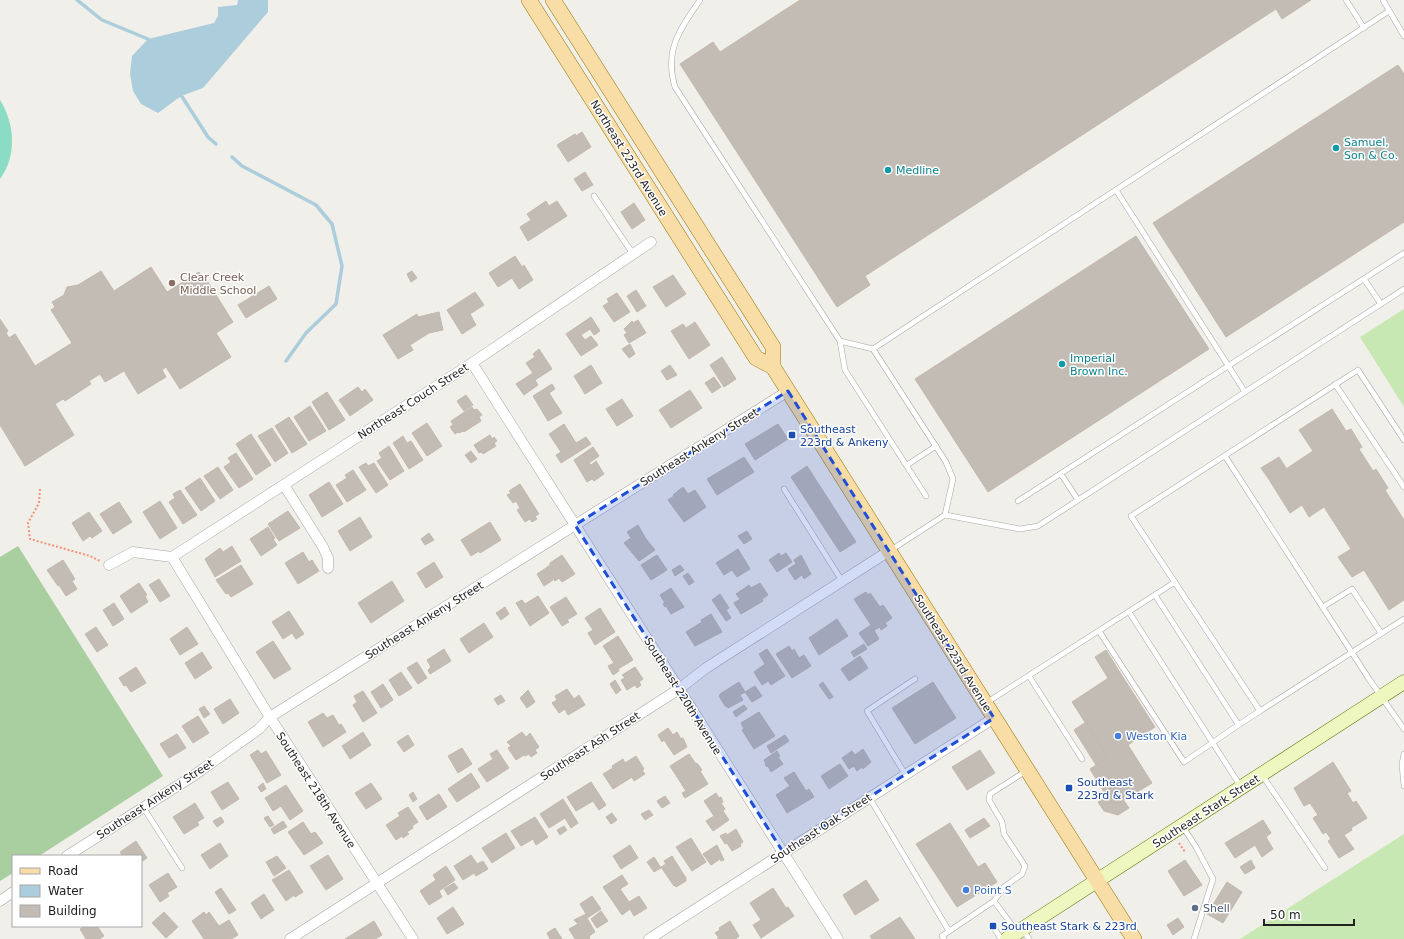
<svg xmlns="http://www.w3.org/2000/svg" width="1404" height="939" viewBox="0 0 1404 939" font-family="'DejaVu Sans',sans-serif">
<rect width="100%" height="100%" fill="#f1efe9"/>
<g fill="#c7e8b2">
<path d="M1404,309v98l-44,-70z"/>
<path d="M1404,834v105h-164z"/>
</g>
<path fill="#a9cea0" d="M18,546l145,230 -124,80h-26v17l-13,8v-324z"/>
<path fill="#8bdcc5" d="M0,100c15,24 17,56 0,79z"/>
<path fill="#accddc" d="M238,0h30v12l-65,76 -22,8 -23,17 -17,-9 -8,-13 -3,-17 2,-18 16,-17 66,-16 4,-7v-9l19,-2z"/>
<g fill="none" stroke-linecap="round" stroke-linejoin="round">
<g stroke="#accddc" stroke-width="3.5">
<path d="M77,0l25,20 46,19 1,2"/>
<path d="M179,92l29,45 8,7"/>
<path d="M232,157l10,9 74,39 16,19 10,42 -6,38 -30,29 -20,28"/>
</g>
</g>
<g fill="#c2bcb5" stroke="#c3b8ac">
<path d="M800,0h511l-29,19 -6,-10 -411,267 5,9 -33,22 -157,-243 33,-22 7,10z"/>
<path d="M1398,65l6,9v148l-178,115 -73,-114z"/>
<path d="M582,132l9,15 -23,15 -11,-17 18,-11 1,2z"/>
<path d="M585,172l8,13 -11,6 -8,-12z"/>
<path d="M546,201l3,5 8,-5 10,15 -39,25 -8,-14 11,-7 -4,-6z"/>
<path d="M634,203l11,17 -13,9 -11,-17z"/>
<path d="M1136,236l73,113 -221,143 -73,-113z"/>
<path d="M515,256l7,11 2,-2 9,15 -14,9 -7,-11 -14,9 -9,-14z"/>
<path d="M151,267l16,25 32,-20 3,5 2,-1 29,46 -17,11 15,24 -51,32 -14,-22 -4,3 4,7 -28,17 -14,-23 -19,11 -5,-8 -11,7 2,3 -26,17 -2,-2 -8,5 19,31 -49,31 -25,-41v-106l8,12 -2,2 3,5 6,-4 20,32 37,-23 -21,-33 4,-3 -3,-5 12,-7 3,-8 11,-2 23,-14 13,20z"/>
<path d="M412,271l5,7 -6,4 -4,-8z"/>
<path d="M673,275l13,19 -20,13 -13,-20z"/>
<path d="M269,286l8,13 -31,19 -8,-13z"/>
<path d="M636,290l10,16 -9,6 -10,-16z"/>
<path d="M475,292l9,13 -14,9 6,11 -14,9 -15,-24z"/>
<path d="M617,293l13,19 -16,10 -11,-16 6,-4 -2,-3z"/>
<path d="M439,312l4,18 -14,3 -19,12 3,5 -15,9 -15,-24 34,-21 1,3z"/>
<path d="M591,317l9,14 -6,4 -4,-6 -9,6 4,5 6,-4 7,9 -17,11 -15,-22z"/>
<path d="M638,320l8,13 -17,10 -5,-8 3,-2 -3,-4 8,-8 1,2z"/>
<path d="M695,322l15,23 -21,14 -18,-28 12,-7 3,4z"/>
<path d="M630,344l5,10 -6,4 -7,-9z"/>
<path d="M539,349l13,20 -17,11 3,5 -14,10 -8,-11 17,-11 -7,-10 9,-6 -2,-3z"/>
<path d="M722,357l14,22 -12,8 -14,-22z"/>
<path d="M591,365l11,18 -17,11 -11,-18z"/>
<path d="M670,365l7,10 -10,5 -6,-9z"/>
<path d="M714,377l7,10 -9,6 -7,-10z"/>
<path d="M552,384l3,5 -6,4 13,20 -14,8 -15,-25z"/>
<path d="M358,387l4,5 3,-3 8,11 -23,16 -11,-16z"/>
<path d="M690,390l12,18 -31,20 -12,-18z"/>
<path d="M327,392l18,28 -16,10 -17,-28z"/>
<path d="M466,395l7,10 -9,6 -7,-10z"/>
<path d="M622,399l11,17 -16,10 -11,-17z"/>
<path d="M310,406l16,25 -17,10 -15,-24z"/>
<path d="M472,407l2,3 3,-1 5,6 -3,2 2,4 -17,11 -1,-1 -4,2 -1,-1 -3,2 -5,-7 3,-2 -2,-4z"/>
<path d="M1332,409l14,22 5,-2 11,18 -3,2 14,22 3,-2 12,19 -3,2 19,30v80l-15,10 -25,-40 -12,7 -14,-20 13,-8 -27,-42 -15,10 -7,-12 -12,8 -22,-35 18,-9 27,-18 -14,-21z"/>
<path d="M289,417l18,27 -15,9 -17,-27z"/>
<path d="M427,423l15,23 -15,10 -15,-23z"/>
<path d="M564,424l12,19 10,-6 5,7 -30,19 -5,-8 5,-3 -12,-18z"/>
<path d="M778,424l10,15 -33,21 -10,-16z"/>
<path d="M272,428l16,25 -13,9 -17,-26z"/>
<path d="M251,434l20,31 -15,10 -20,-31z"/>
<path d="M490,435l2,4 2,-2 3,4 -3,2 2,3 -13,8 -1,-2 -3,1 -5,-8z"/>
<path d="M403,436l4,7 4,-2 12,19 -14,9 -16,-26z"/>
<path d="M389,446l15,25 -14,9 -13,-19 5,-3 -3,-5z"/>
<path d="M593,447l6,9 -10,7 2,2 5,-4 8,13 -10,7 -2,-2 -5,3 -13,-22z"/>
<path d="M471,451l6,8 -6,4 -6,-8z"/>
<path d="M236,453l17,26 -14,9 -15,-21 7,-5 -3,-4z"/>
<path d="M744,457l10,15 -37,23 -10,-16z"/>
<path d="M1279,457l7,11 -18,10 -7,-10z"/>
<path d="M366,463l2,3 6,-3 14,22 -12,8 -17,-26z"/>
<path d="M807,466l49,76 -16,10 -49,-75z"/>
<path d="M218,467l15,23 -13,9 -16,-23z"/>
<path d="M353,470l13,20 -19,12 -11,-17 11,-7 -2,-3z"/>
<path d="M200,478l15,23 -14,10 -16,-23z"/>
<path d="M329,482l14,22 -21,13 -13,-22z"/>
<path d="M520,484l19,30 -4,2 2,3 -5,3 -2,-3 -5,3 -8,-12 3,-2 -4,-7 -3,2 -6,-8 4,-2 -2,-2z"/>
<path d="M683,487l5,7 7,-4 11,17 -22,15 -16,-22 6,-4 -1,-1z"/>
<path d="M180,490l17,25 -14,9 -14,-22 6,-4 -2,-4z"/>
<path d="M160,501l17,27 -17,11 -17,-27z"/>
<path d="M119,502l13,20 -19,12 -13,-20z"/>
<path d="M288,511l12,17 -21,13 -11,-17z"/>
<path d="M89,512l13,19 -10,7 -2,-2 -7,5 -11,-18z"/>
<path d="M360,517l12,20 -22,14 -12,-20z"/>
<path d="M490,522l11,18 -21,13 -1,-2 -8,5 -10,-16z"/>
<path d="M638,525l8,14 9,11 -16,11 -15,-18 7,-5 -4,-6z"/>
<path d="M268,527l7,11 -2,1 4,6 -16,11 -11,-17z"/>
<path d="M747,531l5,8 -8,5 -6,-8z"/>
<path d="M429,533l5,7 -9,5 -4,-6z"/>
<path d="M232,546l9,15 -26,16 -10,-18 15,-11 3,4z"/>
<path d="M738,549l12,20 -13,8 -5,-7 -8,5 -8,-12z"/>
<path d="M303,552l6,10 3,-2 7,11 -21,13 -13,-21z"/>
<path d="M779,553l2,3 5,-3 6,9 -15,10 -8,-12z"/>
<path d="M562,555l13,19 -13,8 -3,-4 -4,3 -9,-13 4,-3v-2z"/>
<path d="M657,555l10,15 -16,10 -10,-15z"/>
<path d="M801,555l10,19 -7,5 -2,-4 -7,5 -7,-11 8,-5 -2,-4z"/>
<path d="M63,560l12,19 -3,2 5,8 -11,7 -7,-11 -1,1 -11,-16z"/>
<path d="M434,562l9,15 -17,11 -9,-15z"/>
<path d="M241,565l12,19 -22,13 -3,-4 -2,1 -10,-14z"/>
<path d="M680,565l4,5 -9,6 -3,-6z"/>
<path d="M546,568l7,12 -9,6 -7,-12z"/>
<path d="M688,573l6,9 -5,3 -6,-9z"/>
<path d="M159,579l11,17 -10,6 -11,-17z"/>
<path d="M392,581l12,20 -33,22 -13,-20z"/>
<path d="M139,583l8,12 -2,1 3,6 -17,11 -11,-17z"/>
<path d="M760,583l8,12 -6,4 1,2 -22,13 -7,-11 6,-4 -4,-5 13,-9 2,3z"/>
<path d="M671,588l13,19 -13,7 -5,-8 -1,1 -2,-3 2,-1 -5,-8z"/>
<path d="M866,592l2,3 2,-2 10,14 3,-2 9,13 -7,5 2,3 -6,4 -1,-3 -6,3 5,9 -11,7 -9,-13 12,-8 -17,-26z"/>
<path d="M720,594l9,14 -3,2 5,8 -5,3 -14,-21z"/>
<path d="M538,596l11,17 -19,13 -14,-23 6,-3 3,4z"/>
<path d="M566,597l11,17 -10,6 2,2 -7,4 -12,-19z"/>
<path d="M114,603l10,16 -11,7 -10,-16z"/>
<path d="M505,607l4,7 -8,6 -5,-7z"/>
<path d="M600,608l15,24 -20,13 -7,-12 5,-3 -8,-12z"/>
<path d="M289,611l15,23 -8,5 -4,-6 -9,6 -11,-17z"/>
<path d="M711,614l11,18 -27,14 -9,-14 16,-10 -1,-2z"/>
<path d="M837,619l11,17 -29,19 -10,-17z"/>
<path d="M484,623l9,14 -24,16 -9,-14z"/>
<path d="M96,627l12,18 -11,7 -12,-18z"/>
<path d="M187,627l11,17 -18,11 -10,-16z"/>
<path d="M618,636l15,24 -15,9 1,2 -6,4 -5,-9 6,-3 -11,-17z"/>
<path d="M273,641l18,28 -17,10 -18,-27z"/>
<path d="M864,644l3,5 -13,8 -3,-5z"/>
<path d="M789,646l3,5 2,-2 5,9 5,-3 7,11 -19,12 -16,-24z"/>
<path d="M444,649l7,12 -21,13 -2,-4 3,-3 -4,-7z"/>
<path d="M767,649l18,27 -14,9 -3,-4 -6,4 -8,-13 11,-8 -6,-10z"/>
<path d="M1106,650l13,21 -11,7 -13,-21z"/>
<path d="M202,652l10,16 -17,11 -10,-16z"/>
<path d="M860,656l8,12 -19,13 -8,-12z"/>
<path d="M417,662l10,16 -9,6 -11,-16z"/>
<path d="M136,667l10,16 -15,9 -5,-7 -2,1 -5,-8z"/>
<path d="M635,667l8,12 -4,3 2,3 -4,3 -2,-3 -8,5 -6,-10 4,-2 -3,-3z"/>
<path d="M1119,671l36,56 -27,18 24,38 -33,20 -9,-1 -20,-33 18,-11 -36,-56z"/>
<path d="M401,672l11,16 -13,8 -10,-16z"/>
<path d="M615,680l6,10 -5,4 -6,-10z"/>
<path d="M739,682l6,10 -5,3 3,5 -15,8 -2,-2h-1l-6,-10 1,-1v-1z"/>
<path d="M823,682l10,15 -4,2 -10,-14z"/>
<path d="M933,682l23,36 -41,26 -23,-36z"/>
<path d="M383,684l10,16 -12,8 -10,-16z"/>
<path d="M755,686l7,10 -10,6 -7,-10z"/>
<path d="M567,689l7,10 5,-4 6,10 -17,10 -3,-6 -6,4 -7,-10 5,-3 -2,-4z"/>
<path d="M528,690l7,12 -8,6 -7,-10z"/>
<path d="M363,691l14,22 -14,9 -10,-17 4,-3 -3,-6z"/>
<path d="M501,695l4,6 -7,4 -4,-6z"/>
<path d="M230,699l9,14 -16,11 -9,-15z"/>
<path d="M744,705l3,4 -11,8 -3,-5z"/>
<path d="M204,706l6,8 -6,4 -5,-9z"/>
<path d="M759,712l16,24 -21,13 -12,-19 2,-1 -3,-6z"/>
<path d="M323,713l4,5 6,-3 6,10 2,-1 5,8 -23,15 -15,-25z"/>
<path d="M198,716l11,17 -16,10 -11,-17z"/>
<path d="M1086,722l22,36 -12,7 -22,-35z"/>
<path d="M668,728l5,7 4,-3 4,7 2,-1 4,9 -13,8 -10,-15 -2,2 -4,-7z"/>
<path d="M363,732l8,13 -21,14 -8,-13z"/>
<path d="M522,732l4,5 4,-4 9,14 -4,3 2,3 -6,4 -2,-3 -4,2 -1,-1 -8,5 -8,-12 3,-2 -4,-4z"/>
<path d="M177,734l9,14 -17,10 -9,-14z"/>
<path d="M408,735l6,10 -10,7 -7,-10z"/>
<path d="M785,735l4,6 -18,12 -4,-7z"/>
<path d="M462,748l10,16 -14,9 -10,-17z"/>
<path d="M863,749l8,13 -8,7 -1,-2 -5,4 -3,-5 -5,3 -7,-11 10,-7 3,4z"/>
<path d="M258,750l3,4 5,-3 15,24 -14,8 -17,-28z"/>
<path d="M497,750l12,18 -22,14 -9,-13 15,-10 -3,-5z"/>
<path d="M980,750l15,23 -28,17 -15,-23z"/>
<path d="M777,751l3,5 -2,1 5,7 -12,8 -3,-6 -1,1 -2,-2 1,-1 -2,-4z"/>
<path d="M689,754l7,10 1,-1 5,7 -2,1 8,13 -23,14 -3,-5 4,-2 -16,-25z"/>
<path d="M636,756l8,13 -2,1 3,4 -11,7 -2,-4 -19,12 -10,-15 10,-6 -1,-2 11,-7 2,4z"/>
<path d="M1333,762l18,29 -4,2 6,10 3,-2 11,17 -16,10 1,2 -8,5 10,14 -15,9 -11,-17 3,-2 -5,-7 -3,2 -10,-16 5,-3 -8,-12 -6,3 -10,-18z"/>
<path d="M840,764l8,12 -19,13 -8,-13z"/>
<path d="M794,772l12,19 3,-2 5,8 -27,16 -11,-18 14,-9 -6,-8z"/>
<path d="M471,773l9,14 -23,15 -9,-13z"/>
<path d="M228,782l11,17 -17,11 -11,-18z"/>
<path d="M591,782l15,23 -7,5 -6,-9 -17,10 -9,-14z"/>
<path d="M263,783l3,6 -5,3 -3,-5z"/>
<path d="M371,783l11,16 -16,10 -11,-16z"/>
<path d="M286,785l17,26 -13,9 -9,-14 -8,5 -8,-13z"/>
<path d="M413,792l4,7 -4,3 -4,-7z"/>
<path d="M716,793l3,5 2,-1 2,5 -2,1 4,6 -2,2 6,9 -16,11 -7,-10 8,-5 -10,-15z"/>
<path d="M439,794l8,13 -20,13 -8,-13z"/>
<path d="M665,796l5,7 -8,5 -5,-7z"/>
<path d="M1106,796l4,6 9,1 5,-2 5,7 -11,7 -14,-4 -6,-9z"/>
<path d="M563,799l15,24 -7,5 -6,-10 -16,10 -9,-14z"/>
<path d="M195,803l9,15 -7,4 2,3 -15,9 -11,-17z"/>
<path d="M408,807l10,15 -6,4 1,2 -6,4 2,2 -6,4 -1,-2 -6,4 -10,-15 14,-9 -2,-3z"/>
<path d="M649,810l4,5 -8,5 -4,-6z"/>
<path d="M612,813l5,7 -6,4 -5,-7z"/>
<path d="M268,816l6,9 -4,2 -6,-9z"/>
<path d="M221,817l3,5 -7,5 -4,-6z"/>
<path d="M535,817l13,20 -12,8 -3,-6 -12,7 -10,-15z"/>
<path d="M984,818l6,8 -20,12 -5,-8z"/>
<path d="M1263,820l8,13 -5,4 7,12 -11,8 -7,-12 -20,13 -10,-15z"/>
<path d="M283,821l4,6 -13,7 -3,-5z"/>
<path d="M303,822l8,12 4,-2 8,11 -19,12 -16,-23z"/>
<path d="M950,823l28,44 7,-4 12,19 -40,25 -41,-63z"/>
<path d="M564,826l3,4 -7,5 -3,-5z"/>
<path d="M736,829l7,13 -3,2 1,2 -9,5 -5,-8 -2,1 -5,-8 6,-3 1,2z"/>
<path d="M506,833l9,15 -23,15 -10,-15z"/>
<path d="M691,838l15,24 -14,9 -16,-24z"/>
<path d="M136,841l11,17 -6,4v-6h-18l-3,-4z"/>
<path d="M220,843l8,13 -18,13 -9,-14z"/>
<path d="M630,845l8,13 -17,11 -8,-13z"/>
<path d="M717,845l7,15 -3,1 -1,-2 -9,6 -8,-11z"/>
<path d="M328,855l15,24 -17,11 -16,-24z"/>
<path d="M471,855l6,9 6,-3 5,8 -12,7 -2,-3 -11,7 -9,-14z"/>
<path d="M277,856l9,12 -12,8 -8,-14z"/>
<path d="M672,856l14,22v3l-10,6 -1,-2 -1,1 -13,-19 5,-3 -2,-3z"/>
<path d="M654,857l7,11 -7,4 -7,-10z"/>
<path d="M1185,860l17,25 -18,11 -16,-25z"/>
<path d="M1251,860l4,8 -10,6 -5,-7z"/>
<path d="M446,866l9,14 -16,11 3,6 -13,8 -9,-14 16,-11 -3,-5z"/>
<path d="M289,870l14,22 -8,5 -1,-2 -8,6 -14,-21z"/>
<path d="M168,873l9,14 -10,6 2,3 -9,6 -11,-17z"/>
<path d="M622,875l6,9 -8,5 9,13 10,-6 8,12 -13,8 -4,-7 -8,6 -19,-28z"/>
<path d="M866,880l13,20 -24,15 -12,-20z"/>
<path d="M1227,882l15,10 -19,31 -16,-9z"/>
<path d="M454,883l4,5 -10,7 -4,-6z"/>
<path d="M221,888l15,22 -7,4 -14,-22z"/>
<path d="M773,888l13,20 2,-1 6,9 -33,22 -8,-13 8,-5 -11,-17z"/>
<path d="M264,894l10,16 -13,9 -10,-16z"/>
<path d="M592,896l9,13 -14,9 8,14 -6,4 1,2 -1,1h-14l-6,-10 9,-5 -4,-4 12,-6 -6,-10z"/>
<path d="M453,907l11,17 -17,10 -10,-16z"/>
<path d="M601,911l7,10 -11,7 -6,-9z"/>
<path d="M164,912l14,15 -12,11 -14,-15z"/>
<path d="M204,912l2,3 3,-3 10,14 10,-6 9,15 -7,4h-27l-12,-18z"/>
<path d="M900,917l15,22h-43l-2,-3z"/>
<path d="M1178,918l6,9 -11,8 -6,-10z"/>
<path d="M374,921l8,14 -7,4h-30z"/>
<path d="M730,921l9,15 -3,3h-19l2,-1 -4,-5 5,-3 -1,-2z"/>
<path d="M85,926h12l7,10 -5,3h-13l-6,-10z"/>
<path d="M555,928l7,11h-12l-3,-6z"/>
</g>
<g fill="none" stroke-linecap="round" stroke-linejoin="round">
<defs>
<g id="lane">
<path d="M700,0c-20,29 -36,50 -25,87l165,254 33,8 73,113 7,17 -8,36"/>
<path d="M1346,0l18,28"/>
<path d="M1383,0l21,36"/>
<path d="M1116,190l129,202"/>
<path d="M594,196l39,58"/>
<path d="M1364,279l17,25"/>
<path d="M840,341l5,29 81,126"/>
<path d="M873,349l516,-338"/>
<path d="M1335,384l69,103"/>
<path d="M1404,440l-46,-70 -227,146 129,195 144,-92"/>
<path d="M1225,456l144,223 35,50"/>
<path d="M907,465l29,-19"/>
<path d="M1061,474l17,26"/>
<path d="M784,489l58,92"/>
<path d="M1018,501l386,-248"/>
<path d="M891,550l54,-35 75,14 18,-3 366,-237"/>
<path d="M1155,595l83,129"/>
<path d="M1323,607l29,-18 29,44"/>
<path d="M1129,612l112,175"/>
<path d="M1099,631l85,131c26,-17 50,-35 76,-51"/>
<path d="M1029,676l53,83"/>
<path d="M986,703l189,-121"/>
<path d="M1404,754l-2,10 2,22"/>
<path d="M905,774l-38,-63 48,-32"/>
<path d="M1262,775l63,93"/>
<path d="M869,797l80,134"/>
<path d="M143,807l39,61"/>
<path d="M1183,827l13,20 17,32 -19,60"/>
<path d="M994,901l10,-14 18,-13 3,-8 -21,-32 -2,-12 -13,-22 1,-6 36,-23"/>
<path d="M993,926l8,13"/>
<path d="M1023,930l6,9"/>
<path d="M944,939l-2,-3 52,-35 23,31"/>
</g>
<g id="street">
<path d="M472,363l366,576"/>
<path d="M284,485l39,62 5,11v10"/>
<path d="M172,557l300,-194 179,-121"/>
<path d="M172,557l96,157 145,225"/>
<path d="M109,565l24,-13 39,5"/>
<path d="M67,856l126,-80 66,-47 11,-12 518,-326"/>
<path d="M0,901l13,-9"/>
<path d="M290,939l389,-250 27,-21 183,-117"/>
<path d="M649,939l345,-221"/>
</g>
<path id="secondary" d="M1007,939l397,-257"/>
<g id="primary">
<path d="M529,0l227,358 17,9 361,572"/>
<path d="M553,0l220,347v20"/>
</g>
</defs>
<use href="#lane" stroke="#a6a6a6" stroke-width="6"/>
<use href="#street" stroke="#a6a6a6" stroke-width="11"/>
<use href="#secondary" stroke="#60770a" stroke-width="15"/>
<use href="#primary" stroke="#987607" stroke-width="16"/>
<g stroke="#f49178" stroke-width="2" stroke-dasharray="2 2" stroke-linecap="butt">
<path d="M40,489l-1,14 -11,20 2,16 60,17 10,5"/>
<path d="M1179,843l6,9"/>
</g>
<use href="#lane" stroke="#fff" stroke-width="5"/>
<use href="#street" stroke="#fff" stroke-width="10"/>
<use href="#secondary" stroke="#eff7c1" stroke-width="14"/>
<use href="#primary" stroke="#f8dda7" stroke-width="15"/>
</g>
<path fill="#1d4ed8" fill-opacity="0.2" stroke="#1d4ed8" stroke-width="3" stroke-dasharray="8 5" stroke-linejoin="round" d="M788,391l206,327 -211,134 -208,-327z"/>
<g fill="#0f9aa8" stroke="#fff" stroke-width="1.5">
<circle cx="1336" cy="148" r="4"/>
<circle cx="888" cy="170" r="4"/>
<circle cx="1062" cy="364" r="4"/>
</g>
<circle fill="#8d6e63" stroke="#fff" stroke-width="1.5" cx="172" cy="283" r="4"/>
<g fill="#1a4fb4" stroke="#fff" stroke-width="1.5">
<rect x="788" y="431" width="8" height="8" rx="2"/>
<rect x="1065" y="784" width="8" height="8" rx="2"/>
<rect x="989" y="922" width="8" height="8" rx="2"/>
</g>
<g fill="#3f7fe0" stroke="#fff" stroke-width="1.5">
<circle cx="1118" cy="736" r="4"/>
<circle cx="966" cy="890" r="4"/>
</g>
<circle fill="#5c6f8a" stroke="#fff" stroke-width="1.5" cx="1195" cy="908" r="4"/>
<g text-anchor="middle" stroke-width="3" stroke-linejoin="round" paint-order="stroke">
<g font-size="11" fill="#0d838f" stroke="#fff" text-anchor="start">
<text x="1344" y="146">Samuel,<tspan x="1344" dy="13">Son &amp; Co.</tspan></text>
<text x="896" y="174">Medline</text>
<text x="1070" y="362">Imperial<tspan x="1070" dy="13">Brown Inc.</tspan></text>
</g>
<g font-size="11" fill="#222" stroke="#fff">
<text transform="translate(629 158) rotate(58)" y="4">Northeast 223rd Avenue</text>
<text transform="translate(413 401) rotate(-33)" y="4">Northeast Couch Street</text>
<text transform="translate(699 447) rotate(-32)" y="4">Southeast Ankeny Street</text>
<text transform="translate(424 620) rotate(-32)" y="4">Southeast Ankeny Street</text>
<text transform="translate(953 653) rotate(58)" y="4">Southeast 223rd Avenue</text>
<text transform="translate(683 696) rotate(58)" y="4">Southeast 220th Avenue</text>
<text transform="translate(590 746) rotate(-33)" y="4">Southeast Ash Street</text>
<text transform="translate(316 790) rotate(57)" y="4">Southeast 218th Avenue</text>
<text transform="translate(155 799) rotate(-33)" y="4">Southeast Ankeny Street</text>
<text transform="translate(1206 811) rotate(-33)" y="4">Southeast Stark Street</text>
<text transform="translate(821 828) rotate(-33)" y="4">Southeast Oak Street</text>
</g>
<g font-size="11" fill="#785e54" stroke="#fff" text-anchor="start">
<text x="180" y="281">Clear Creek<tspan x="180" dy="13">Middle School</tspan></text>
</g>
<g font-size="11" fill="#164399" stroke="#fff" text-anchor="start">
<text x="800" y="433">Southeast<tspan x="800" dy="13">223rd &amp; Ankeny</tspan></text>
<text x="1077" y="786">Southeast<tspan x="1077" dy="13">223rd &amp; Stark</tspan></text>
<text x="1001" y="930">Southeast Stark &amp; 223rd</text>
</g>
<g font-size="11" fill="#366cbe" stroke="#fff" text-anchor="start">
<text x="1126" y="740">Weston Kia</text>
<text x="974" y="894">Point S</text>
</g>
<g font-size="11" fill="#4e5e75" stroke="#fff" text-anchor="start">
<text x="1203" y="912">Shell</text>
</g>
</g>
<rect x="12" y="855" width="130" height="72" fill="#ffffff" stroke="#a7a7a7"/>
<rect x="20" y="868" width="20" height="6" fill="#f8dda7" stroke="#a7a7a7"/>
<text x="48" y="875" font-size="12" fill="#222222">Road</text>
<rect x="20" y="885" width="20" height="12" fill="#accddc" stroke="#a7a7a7"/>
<text x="48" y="895" font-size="12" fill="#222222">Water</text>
<rect x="20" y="905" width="20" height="12" fill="#c2bcb5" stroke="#a7a7a7"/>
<text x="48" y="915" font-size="12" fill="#222222">Building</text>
<path d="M1264 919v6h90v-6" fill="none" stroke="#222222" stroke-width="2"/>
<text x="1270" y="919" font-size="12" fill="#222222" stroke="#ffffff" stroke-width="3" paint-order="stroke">50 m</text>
</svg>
